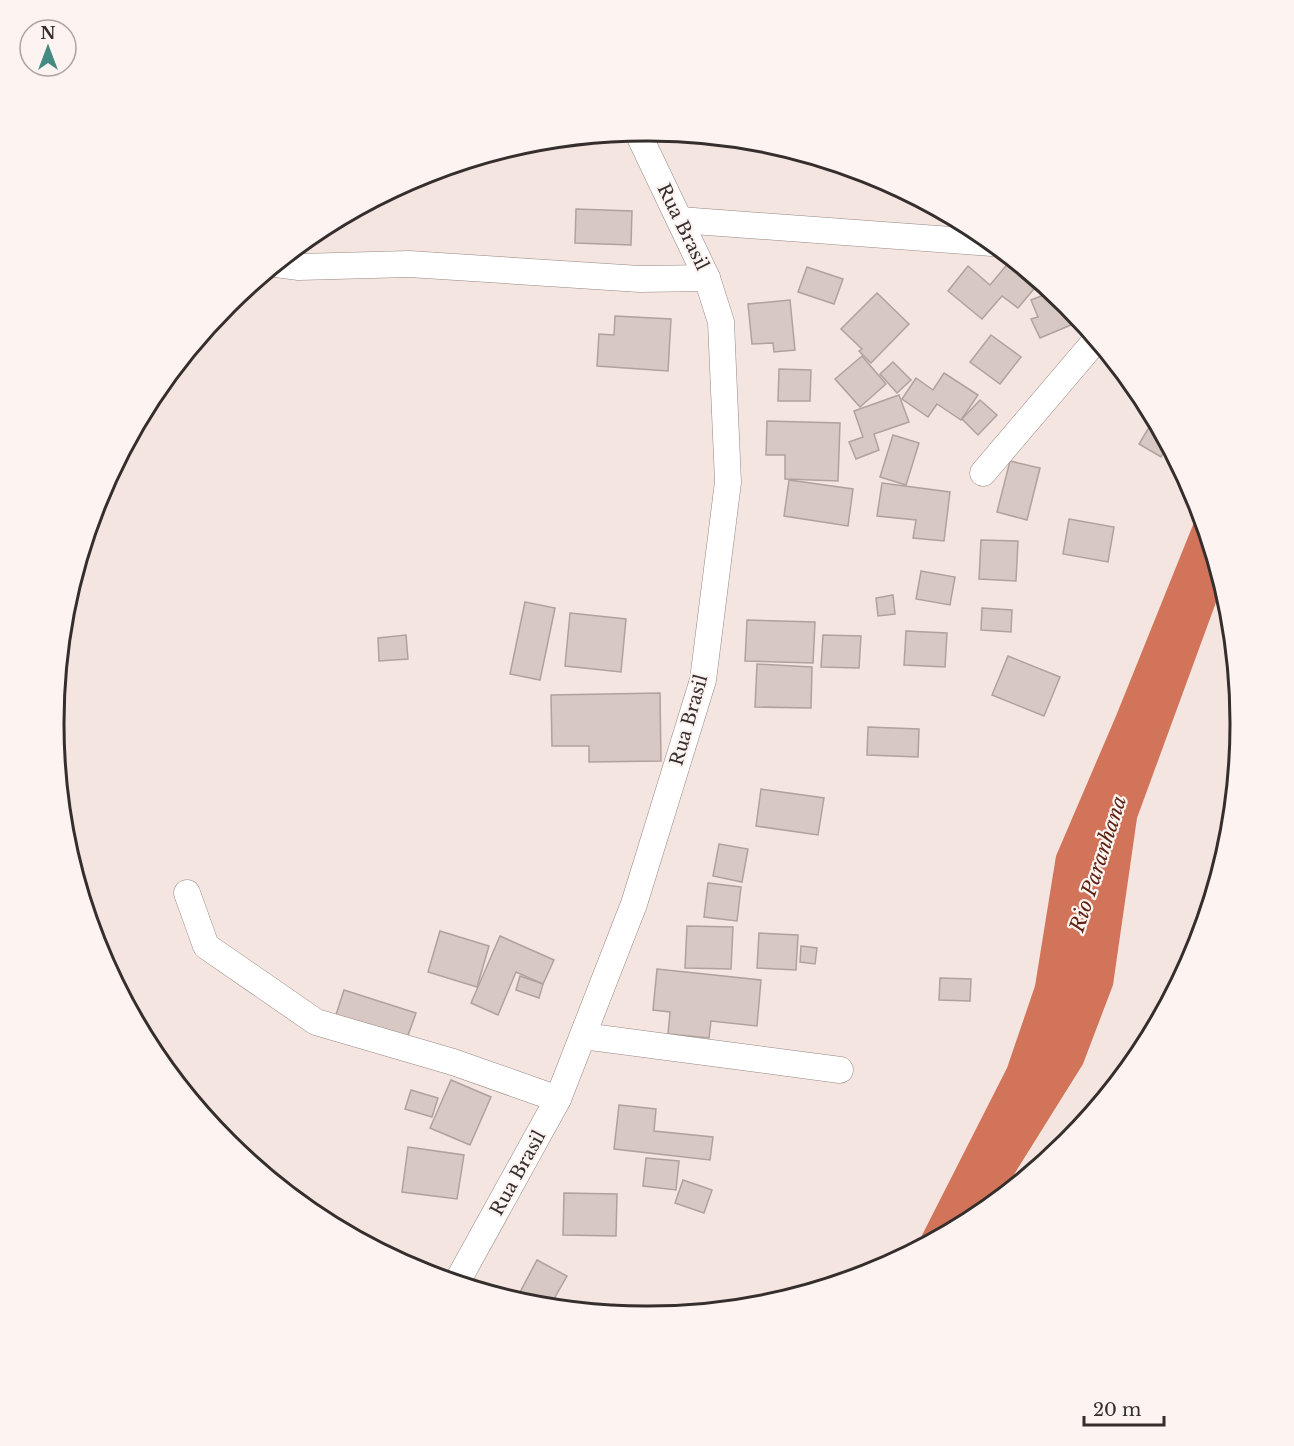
<svg xmlns="http://www.w3.org/2000/svg" width="1294" height="1446" viewBox="0 0 1294 1446" font-family="'Libre Baskerville',serif">
<rect width="100%" height="100%" fill="#f5e5e0"/>
<path fill="#d17459" d="M1199,510l23,76 -85,232 -24,167 -30,79 -83,133 -24,19 -61,33 92,-181 28,-82 21,-130 60,-140z"/>
<g fill="#d7c8c3" stroke="#b0a19c" stroke-width="1.5">
<path d="M576,209l56,2 -1,34 -56,-2z"/>
<path d="M1010,261l28,23 -20,24 -16,-12 -20,23 -34,-28 20,-25 22,19z"/>
<path d="M807,267l36,12 -9,25 -36,-12z"/>
<path d="M1051,292l16,12 6,8 5,10 -38,16 -9,-19 7,-2 -7,-17z"/>
<path d="M877,293l32,31 -38,39 -12,-12 3,-2 -21,-20z"/>
<path d="M790,300l5,50 -21,2 -1,-9 -21,1 -4,-40z"/>
<path d="M615,316l56,3 -3,52 -71,-5 2,-32 15,1z"/>
<path d="M991,335l30,22 -21,27 -30,-22z"/>
<path d="M862,356l24,28 -26,23 -25,-28z"/>
<path d="M893,362l18,18 -14,13 -17,-19z"/>
<path d="M779,369l32,1 -1,31h-32z"/>
<path d="M944,373l34,22 -17,25 -24,-16 -9,13 -26,-18 14,-21 17,12z"/>
<path d="M899,395l10,27 -35,12 5,16 -23,9 -7,-17 14,-5 -9,-26z"/>
<path d="M980,400l17,15 -19,20 -16,-16z"/>
<path d="M1154,419l13,26 -6,12 -22,-13z"/>
<path d="M767,421l73,2 -2,58 -53,-2v-24h-19z"/>
<path d="M893,435l26,8 -13,42 -26,-8z"/>
<path d="M1010,461l30,7 -13,52 -30,-8z"/>
<path d="M789,480l64,9 -5,37 -64,-10z"/>
<path d="M882,483l68,9 -6,49 -31,-3 3,-18 -39,-4z"/>
<path d="M1069,519l45,8 -6,35 -45,-8z"/>
<path d="M981,540l37,1 -2,40 -37,-2z"/>
<path d="M921,571l34,6 -5,28 -34,-6z"/>
<path d="M893,595l2,19 -17,2 -2,-18z"/>
<path d="M525,602l30,6 -15,72 -30,-6z"/>
<path d="M982,608l30,2 -1,22 -30,-2z"/>
<path d="M570,613l56,6 -5,53 -56,-6z"/>
<path d="M747,620l68,2 -2,41 -68,-2z"/>
<path d="M906,631l41,2 -2,34 -41,-2z"/>
<path d="M406,635l2,24 -29,2 -1,-23z"/>
<path d="M823,635l38,1 -2,32 -38,-1z"/>
<path d="M1008,656l52,21 -16,39 -52,-21z"/>
<path d="M757,664l55,3 -1,41 -56,-1z"/>
<path d="M660,693l1,68 -72,1v-16h-37l-1,-51z"/>
<path d="M868,727l51,2 -1,28 -51,-2z"/>
<path d="M761,789l63,9 -6,37 -62,-9z"/>
<path d="M719,844l29,5 -6,33 -29,-6z"/>
<path d="M708,883l33,4 -4,34 -33,-4z"/>
<path d="M687,926l46,1 -2,42 -46,-1z"/>
<path d="M440,931l49,15 -12,41 -49,-15z"/>
<path d="M759,933l39,2 -2,35 -39,-2z"/>
<path d="M500,936l54,24 -11,24 -27,-12 -18,43 -27,-12z"/>
<path d="M801,946l16,2 -2,16 -15,-2z"/>
<path d="M657,969l104,11 -4,46 -46,-5 -2,17 -41,-4 2,-22 -17,-2z"/>
<path d="M520,976l23,8 -4,14 -23,-8z"/>
<path d="M940,978l31,1 -1,22 -31,-1z"/>
<path d="M344,990l72,23 -10,28 -71,-23z"/>
<path d="M451,1080l40,17 -21,48 -40,-17z"/>
<path d="M411,1090l27,8 -6,19 -27,-8z"/>
<path d="M619,1105l37,4 -2,22 59,6 -3,23 -96,-11z"/>
<path d="M408,1147l56,8 -7,44 -55,-7z"/>
<path d="M646,1158l33,3 -3,29 -33,-4z"/>
<path d="M683,1180l29,10 -8,23 -29,-10z"/>
<path d="M564,1193l53,1 -1,42 -53,-1z"/>
<path d="M537,1260l30,16 -17,30 -14,-1 -18,-9z"/>
</g>
<g fill="none" stroke-linecap="round" stroke-linejoin="round">
<defs>
<g id="minor">
<path d="M680,220l312,23"/>
<path d="M276,264l23,3 110,-3 231,15 67,-1"/>
<path d="M983,473l113,-133"/>
<path d="M187,893l19,53 110,76 137,40 105,37"/>
<path d="M583,1036l257,34"/>
<path d="M457,1282l101,-183 76,-195 69,-224 25,-198 -7,-160 -14,-44 -70,-147"/>
</g>
</defs>
<use href="#minor" stroke="#958782" stroke-width="27"/>
<use href="#minor" stroke="#fff" stroke-width="26"/>
</g>
<g text-anchor="middle" stroke-width="4.5" stroke-linejoin="round" paint-order="stroke">
<g font-size="18" fill="#342e2c" stroke="#fdf3f1">
<text transform="translate(683 227) rotate(64)" y="6">Rua Brasil</text>
<text transform="translate(689 720) rotate(-74)" y="6">Rua Brasil</text>
<text transform="translate(518 1173) rotate(-61)" y="6">Rua Brasil</text>
</g>
<g font-size="20" font-style="italic" fill="#5a1f0d" stroke="#fdf3f1">
<text transform="translate(1098 864) rotate(-72)" y="7">Rio Paranhana</text>
</g>
</g>
<path d="M0 0H1294V1446H0ZM646 141H648A582 582 0 0 1 1230 723V724A582 582 0 0 1 648 1306H646A582 582 0 0 1 64 724V723A582 582 0 0 1 646 141Z" fill="#fdf3f1" fill-rule="evenodd"/>
<path fill="none" stroke="#342e2c" stroke-width="3" d="M646 141H648A582 582 0 0 1 1230 723V724A582 582 0 0 1 648 1306H646A582 582 0 0 1 64 724V723A582 582 0 0 1 646 141Z"/>
<g transform="translate(48 48)"><circle r="28" fill="#fdf3f1" stroke="#ada4a2" stroke-width="1.5"/>
<path d="M0-4.5L10 22L0 15L-10 22Z" fill="#458b84"/>
<text y="-9" font-size="16" font-weight="bold" text-anchor="middle" fill="#342e2c">N</text>
</g>
<path d="M1084 1416v9h80v-9" fill="none" stroke="#342e2c" stroke-width="3"/>
<text x="1093" y="1416" font-size="18" fill="#342e2c" stroke="#fdf3f1" stroke-width="4.5" paint-order="stroke">20 m</text>
</svg>
